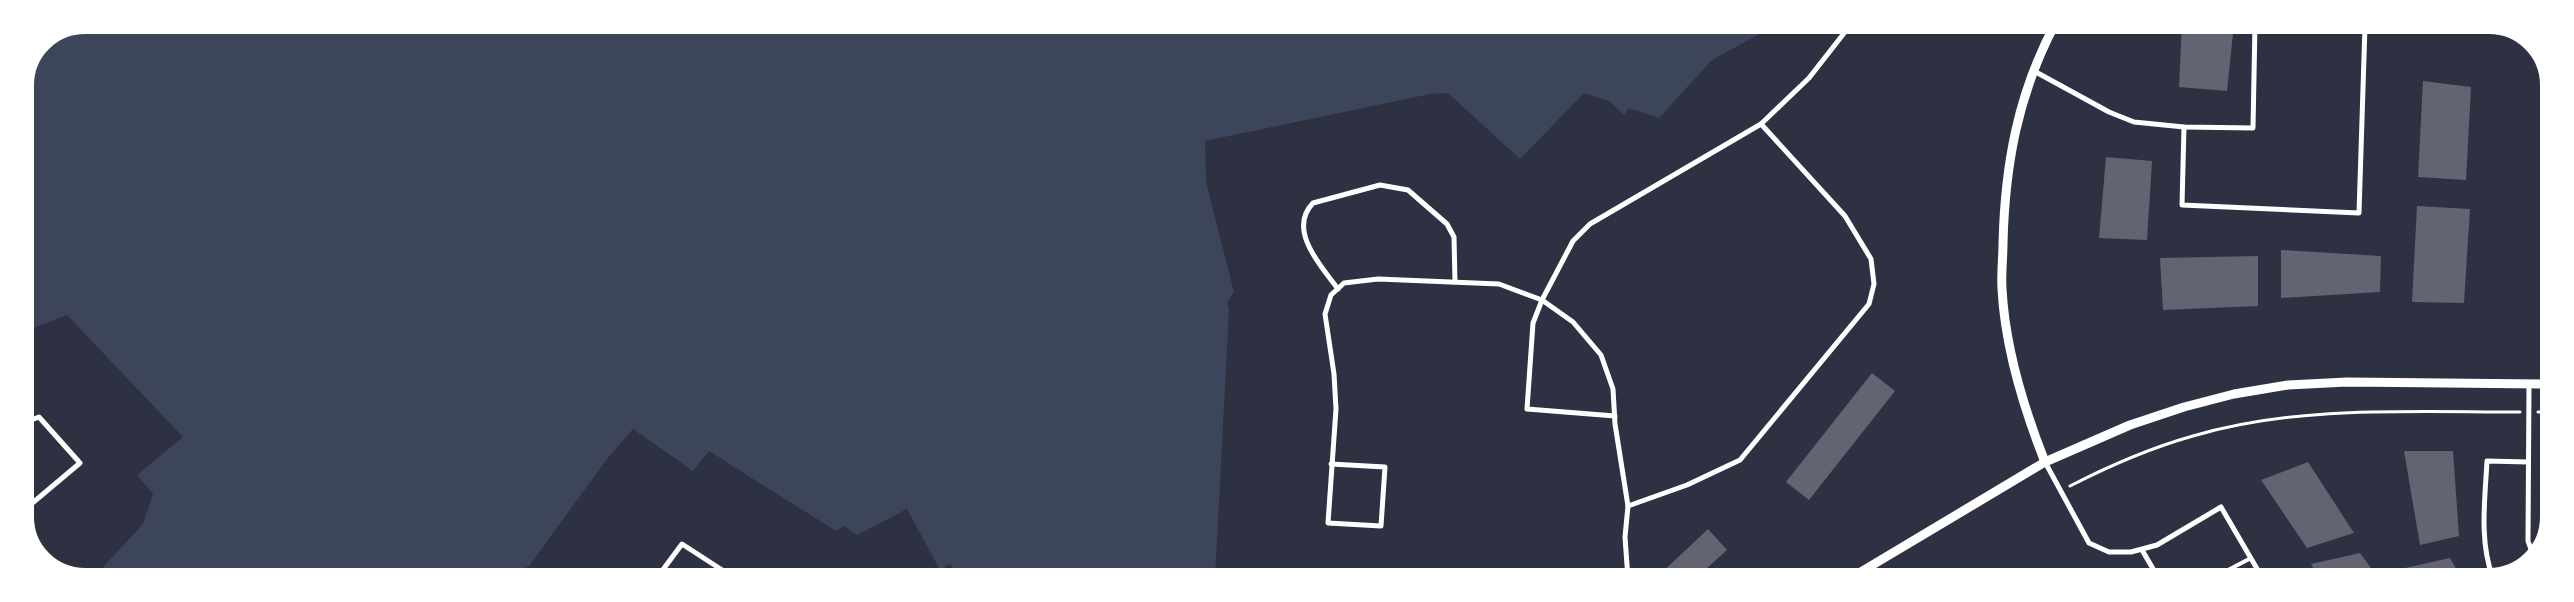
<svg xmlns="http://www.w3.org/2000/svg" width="2574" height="602" viewBox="0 0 2574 602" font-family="'Varela Round',sans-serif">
<rect width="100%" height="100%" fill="#2d3142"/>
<path fill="#3c4559" d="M85,23h1686l-8,9 -51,28 -53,58 -30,-10 -5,7 -15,-14 -25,-8 -64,66 -72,-66 -18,1 -225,47 1,41 28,110 -7,10 2,8 -14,269h-255l-10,-15 -10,6 -33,-61 -50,26 -13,-9 -8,5 -127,-80 -16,20 -60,-42 -26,30 -78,107 -24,12h-412l50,-54 10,-30 -16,-19 46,-38 -116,-122 -44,17v-247l18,-44z"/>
<g fill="#626471">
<path d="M2182,24h52l-7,67 -48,-4z"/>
<path d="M2423,81l48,6 -5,93 -48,-3z"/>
<path d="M2106,157l46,4 -5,79 -48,-2z"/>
<path d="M2417,206l53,3 -6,94 -52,-1z"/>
<path d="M2281,250l100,6 -1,36 -99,6z"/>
<path d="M2258,256v50l-95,4 -3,-52z"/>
<path d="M1872,373l23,18 -86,109 -23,-18z"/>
<path d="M2404,451h49l6,85 -39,9z"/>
<path d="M2308,462l46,71 -47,15 -46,-68z"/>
<path d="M1708,529l19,21 -32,29h-40z"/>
<path d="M2360,553l19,26h-59l-9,-15z"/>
<path d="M2450,558l12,21h-51l-6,-11z"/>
</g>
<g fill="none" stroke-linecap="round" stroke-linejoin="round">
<g stroke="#fff" stroke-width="3">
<path d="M2538,412h13"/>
<path d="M2070,486c39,-20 80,-38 123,-50 105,-31 218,-24 327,-24"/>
</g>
<path stroke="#fff" stroke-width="4" d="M2211,579l40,-21"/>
<g stroke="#fff" stroke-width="5">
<path d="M2034,71l75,41 25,10 50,5 69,1 2,-104"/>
<path d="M2184,127l-2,78 177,8 6,-187 -47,-2"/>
<path d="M1338,289c-17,-23 -51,-59 -25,-86l67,-18 28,5 39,34 7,13 1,45"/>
<path d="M2529,384l-1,157 6,17"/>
<path d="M1615,416l-88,-7 6,-86 9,-23 31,-59 17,-17 171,-100 48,-46 43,-55"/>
<path d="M23,423l16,-6 41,46 -57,48"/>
<path d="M2045,462l44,81 20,9h22l26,-7 64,-38 42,72"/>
<path d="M1331,464l54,3 -4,59 -53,-3 8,-114 -2,-35 -9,-60 6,-19 13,-12 34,-4 121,5 43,16 31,22 28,33 12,34 2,35 13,82 -3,31 3,42"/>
<path d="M1628,506l59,-21 53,-25 129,-156 5,-20 -3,-25 -26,-43 -84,-92"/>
<path d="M2142,550l17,29"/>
<path d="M2493,578c-14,-36 -8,-79 -6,-117l41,1"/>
<path d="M656,579l26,-35 54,35"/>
</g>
<g stroke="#fff" stroke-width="9">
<path d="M2045,462c-21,-53 -40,-116 -43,-173 -1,-15 1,-31 1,-46 2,-79 15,-149 52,-219"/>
<path d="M1849,579l196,-117 85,-37 54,-18 50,-13 54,-9 59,-3 204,2"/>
</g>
</g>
<path d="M0 0H2574V602H0ZM85 31H2489A54 54 0 0 1 2543 85V517A54 54 0 0 1 2489 571H85A54 54 0 0 1 31 517V85A54 54 0 0 1 85 31Z" fill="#fff" fill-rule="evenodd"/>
<path fill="none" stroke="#fff" stroke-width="6" d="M85 31H2489A54 54 0 0 1 2543 85V517A54 54 0 0 1 2489 571H85A54 54 0 0 1 31 517V85A54 54 0 0 1 85 31Z"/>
</svg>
